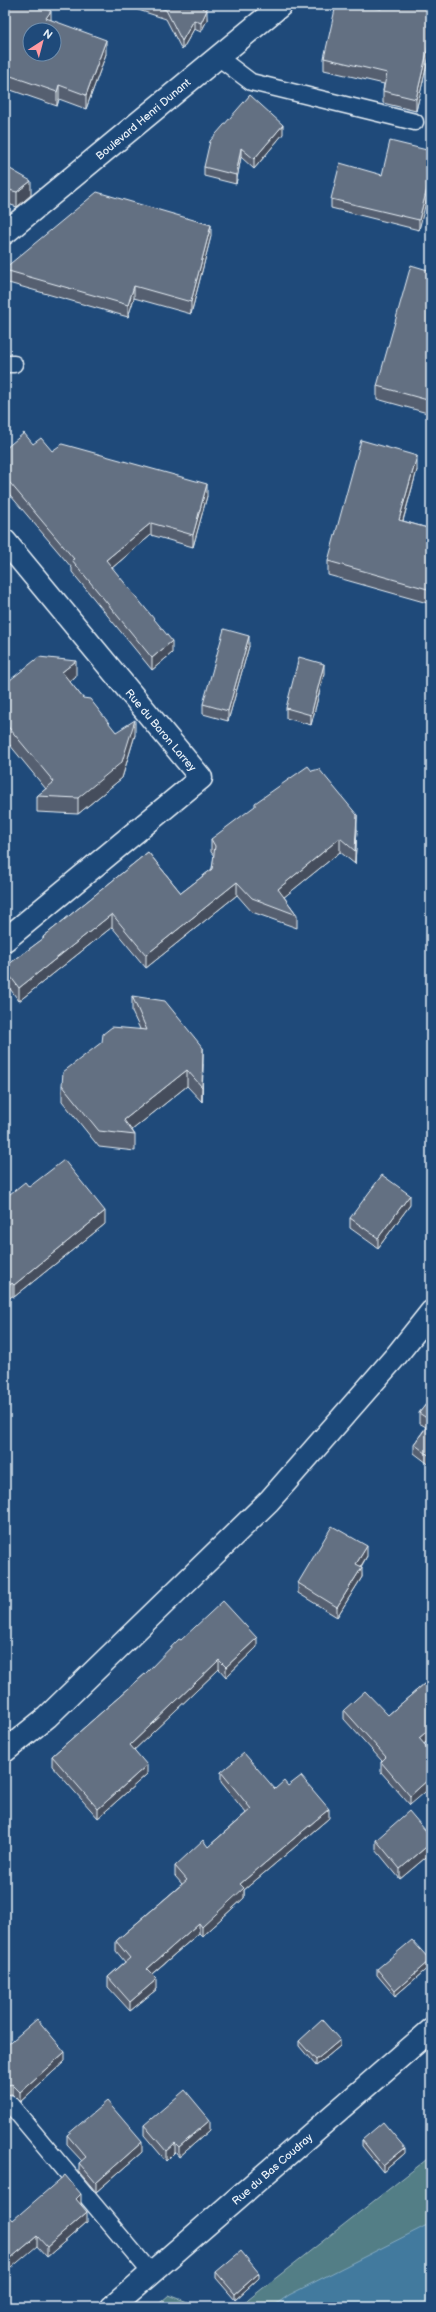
<svg xmlns="http://www.w3.org/2000/svg" width="436" height="2312" viewBox="0 0 436 2312" font-family="'Balsamiq Sans',sans-serif">
<rect width="100%" height="100%" fill="#1f4a7a"/>
<filter id="ink" filterUnits="userSpaceOnUse"><feTurbulence type="fractalNoise" baseFrequency=".025" numOctaves="2"/><feDisplacementMap in="SourceGraphic" scale="8" xChannelSelector="R" yChannelSelector="G"/><feConvolveMatrix kernelMatrix="1 2 1 2 8 2 1 2 1" color-interpolation-filters="sRGB"/></filter>
<g filter="url(#ink)">
<g fill="#537e86" stroke="#9eb8bf">
<path d="M431,2156v151h-192z"/>
<path d="M169,2295l32,12h-46z"/>
</g>
<path fill="#427a9e" stroke="#84aac2" d="M431,2223v84h-159l17,-12z"/>
<g fill="none" stroke-linecap="round" stroke-linejoin="round">
<defs>
<g id="lane">
<path d="M218,57l33,25 164,40"/>
<path d="M5,364h9"/>
<path d="M9,2103l142,170"/>
</g>
<g id="street">
<path d="M5,541l196,237 -196,162"/>
<path d="M5,1751l42,-34 222,-216 127,-145 35,-44"/>
<path d="M112,2307l319,-277"/>
</g>
<path id="secondary" d="M5,233l276,-228"/>
</defs>
<use href="#lane" stroke="#e8f1f8" stroke-width="19"/>
<use href="#street" stroke="#e8f1f8" stroke-width="25"/>
<use href="#secondary" stroke="#e8f1f8" stroke-width="25"/>
<use href="#lane" stroke="#1f4a7a" stroke-width="16"/>
<use href="#street" stroke="#1f4a7a" stroke-width="22"/>
<use href="#secondary" stroke="#1f4a7a" stroke-width="22"/>
</g>
<g fill="#555f70" stroke="#e8f1f8">
<path d="M5,5l46,15 55,34 -20,55 -27,-10 -2,7 -52,-18z"/>
<path d="M123,5h86l-3,5 1,10 -6,12 -7,-3 -12,21 -16,-31z"/>
<path d="M431,5v42l-15,64 -33,-8v-12l1,-7 -60,-14v-12l57,-49z"/>
<path d="M250,95l33,39 -29,35 -13,-12 -5,27 -32,-8v-9z"/>
<path d="M431,151l-12,79 -88,-22v-9z"/>
<path d="M5,166l26,29 -14,12 -12,-4z"/>
<path d="M211,236l-20,78 -57,-16 -6,19 -123,-35v-14z"/>
<path d="M431,271v143l-54,-15v-13z"/>
<path d="M33,444l19,7 155,45 -14,51 -42,-12 -39,33 60,85 -20,17 -80,-98v-4l-67,-79v-40z"/>
<path d="M417,470l-14,51 28,8v75l-103,-29v-14z"/>
<path d="M249,646l-21,75 -25,-7v-10z"/>
<path d="M324,674l-13,51 -25,-7v-10z"/>
<path d="M76,676l-6,6 13,16 33,34 19,3 -13,43 -44,36 -41,-2v-16l9,-7 -41,-50v-55z"/>
<path d="M357,829l-2,35 -15,-12 -56,45 13,18v13l-45,-16 -15,-17 -91,73 -34,-41 -93,74 -14,-19v-15l38,-28v-2l105,-85 33,41 31,-24 2,-13 -3,-4v-13z"/>
<path d="M132,996l71,68 -1,38 -15,-16 -55,44 3,5v16l-36,-4 -37,-46v-16l78,-56 -8,-17z"/>
<path d="M29,1187l76,37 -91,73 -2,-1 -7,6z"/>
<path d="M410,1205l-32,43 -28,-20v-10z"/>
<path d="M431,1398v68l-17,-13v-9l12,-17 -7,-4v-10z"/>
<path d="M367,1556l-6,11 1,10 -25,40 -39,-24v-10z"/>
<path d="M181,1640l76,7 -31,30 -7,-8 -85,81 13,24 -49,44 -46,-52v-10l93,-82z"/>
<path d="M431,1678v60l-7,6 -14,61 -29,-33v-10l1,-1 -38,-42v-9l44,5z"/>
<path d="M221,1772l54,17 13,-3 41,32 -85,72v8l-42,38 -3,-3 -47,41 5,15 -27,22 -22,-24v-10l17,-15 -9,-11v-10l66,-57 -7,-8v-10l33,-19 38,-34 -25,-31z"/>
<path d="M431,1837v16l-31,26 -24,-29v-10z"/>
<path d="M430,1966l-35,30 -18,-21v-6z"/>
<path d="M299,2041l41,5 -24,20 -17,-20z"/>
<path d="M5,2047l60,14 -45,41 -8,-8 -7,1z"/>
<path d="M144,2125l66,5 -31,27 -4,-5 -9,9 -22,-26z"/>
<path d="M67,2135l75,17 -46,40 -17,-20v-9l3,-2 -15,-16z"/>
<path d="M362,2140l43,13 -22,19 -21,-26z"/>
<path d="M81,2204v1l6,17 -40,35 -34,-37z"/>
<path d="M216,2272l43,6 -24,22 -19,-22z"/>
</g>
<g fill="#454e5b" stroke="#e8f1f8">
<path d="M203,5h6l-7,12v-9z"/>
<path d="M207,10v10l-6,12v-9z"/>
<path d="M51,11v15l-5,-8z"/>
<path d="M194,20v9l-12,21v-9z"/>
<path d="M431,35v12l-15,64v-12z"/>
<path d="M106,40v14l-20,55v-14z"/>
<path d="M59,85v14l-2,7v-14z"/>
<path d="M283,125v9l-29,35v-10z"/>
<path d="M241,148v9l-5,27v-9z"/>
<path d="M431,173v9l-12,48v-10z"/>
<path d="M31,181v14l-14,12v-15z"/>
<path d="M211,225v11l-20,78v-12z"/>
<path d="M134,286v12l-6,19v-12z"/>
<path d="M417,456v14l-18,64v-14z"/>
<path d="M207,484v12l-14,51v-12z"/>
<path d="M151,523v12l-45,38v-13z"/>
<path d="M249,636v10l-21,75v-10z"/>
<path d="M172,641v12l-20,17v-12z"/>
<path d="M76,661v15l-14,12v-16z"/>
<path d="M324,664v10l-13,51v-10z"/>
<path d="M135,720v15l-13,43 -44,36v-16z"/>
<path d="M357,815v14l-2,35v-13z"/>
<path d="M340,838v14l-62,50v-13z"/>
<path d="M237,882v13l-91,73v-13z"/>
<path d="M112,914v13l-93,74v-13z"/>
<path d="M203,1048v16l-1,38v-15z"/>
<path d="M187,1070v16l-60,48 -3,-14z"/>
<path d="M410,1195v10l-32,43v-10z"/>
<path d="M105,1211v13l-91,73v-12z"/>
<path d="M12,1283v13l-7,6v-13z"/>
<path d="M367,1546v10l-11,18v-10z"/>
<path d="M362,1567v10l-25,40v-10z"/>
<path d="M257,1638v9l-31,30v-10z"/>
<path d="M219,1660v9l-89,85v-9z"/>
<path d="M431,1728v10l-12,10v-10z"/>
<path d="M147,1765v9l-49,44v-9z"/>
<path d="M431,1777v10l-21,18v-9z"/>
<path d="M329,1809v9l-85,72v8l-42,38v-9l38,-43z"/>
<path d="M431,1843v10l-31,26v-10z"/>
<path d="M199,1923v10l-52,45v-9z"/>
<path d="M430,1960v6l-35,30v-5z"/>
<path d="M157,1979v10l-27,22v-9z"/>
<path d="M340,2040v6l-24,20v-6z"/>
<path d="M65,2052v9l-45,41v-10z"/>
<path d="M12,2084v10l-7,1v-9z"/>
<path d="M6,2104v10l-1,1v-10z"/>
<path d="M210,2120v10l-31,27v-10z"/>
<path d="M142,2142v10l-46,40v-9z"/>
<path d="M175,2143v9l-9,9v-10z"/>
<path d="M405,2148v5l-22,19v-6z"/>
<path d="M81,2194v10l-5,5v-10z"/>
<path d="M87,2212v10l-40,35v-10z"/>
<path d="M37,2236v10l-32,27v-10z"/>
<path d="M259,2273v5l-24,22v-6z"/>
</g>
<g fill="#636f82" stroke="#e8f1f8" fill-rule="evenodd">
<path d="M5,5h29l17,6 -5,7 60,22 -20,55 -27,-10 -2,7 -52,-18zM30,30h24v24h-24z"/>
<path d="M150,5h53l-1,3 5,2 -6,13 -7,-3 -12,21 -16,-31z"/>
<path d="M336,5h28l17,4 1,-4h49v30l-15,64 -33,-8 4,-18 -63,-15z"/>
<path d="M250,95l33,30 -29,34 -13,-11 -5,27 -32,-8 6,-26z"/>
<path d="M390,141l41,10v22l-12,47 -88,-21 9,-36 42,12z"/>
<path d="M5,166l26,15 -14,11 -12,-3z"/>
<path d="M97,192l114,33 -20,77 -57,-16 -6,19 -123,-35v-2z"/>
<path d="M411,265l20,6v130l-54,-15z"/>
<path d="M24,433l9,11 8,-6 11,13 10,-7 145,40 -14,51 -42,-12 -45,37 66,81 -20,17 -80,-98 2,-1 -69,-82v-9l3,-2 -3,-4v-13z"/>
<path d="M361,440l56,16 -18,64 32,9v61l-103,-29z"/>
<path d="M224,629l25,7 -21,75 -25,-7z"/>
<path d="M39,657l37,4 -14,11 21,26 7,1 26,33 19,-12 -13,42 -44,36 -41,-2 17,-14 -49,-59v-39z"/>
<path d="M299,657l25,7 -13,51 -25,-7z"/>
<path d="M308,766l4,5 7,-2 38,46 -2,36 -15,-13 -62,51 19,26 -45,-17 -15,-16 -91,73 -34,-41 -93,74 -14,-19v-2l39,-29 -1,-1 105,-85 33,41 31,-24 3,-23 -4,-7 44,-33v-3z"/>
<path d="M132,996l33,5 38,47 -1,39 -15,-17 -63,50 11,15 -36,-4 -37,-46 1,-13 39,-30 1,-8 9,-7 35,3z"/>
<path d="M64,1160l41,51 -91,74 -2,-2 -7,6v-91l20,-16 4,5z"/>
<path d="M382,1175l28,20 -32,43 -28,-20z"/>
<path d="M431,1398v59l-17,-13 17,-23 -12,-8z"/>
<path d="M332,1526l35,20 -11,18 6,3 -25,40 -39,-24z"/>
<path d="M223,1601l34,37 -31,29 -7,-7 -89,85 17,20 -49,44 -46,-53 93,-82 34,-35 2,1z"/>
<path d="M431,1678v50l-12,10 12,14v25l-21,19 -29,-34 5,-5 -42,-47 21,-19 23,24z"/>
<path d="M244,1753l31,36 9,-8 4,5 13,-10 28,33 -89,75 4,4 -42,39 -3,-4 -52,46 10,10 -27,23 -22,-25 22,-19 -14,-17 71,-61 -12,-14 28,-26 5,7 43,-38 -30,-37z"/>
<path d="M409,1811l22,26v6l-31,26 -24,-29z"/>
<path d="M412,1940l18,20 -35,31 -18,-22z"/>
<path d="M37,2019l28,33 -45,40 -8,-8 -7,2v-39z"/>
<path d="M322,2020l18,20 -24,20 -17,-19z"/>
<path d="M185,2090l25,30 -31,27 -4,-4 -9,8 -22,-26z"/>
<path d="M107,2101l35,41 -46,41 -17,-20 7,-6 -19,-22z"/>
<path d="M383,2122l22,26 -22,18 -21,-26z"/>
<path d="M65,2175l16,19 -5,5 11,13 -40,35 -10,-11 -32,27v-52l8,9z"/>
<path d="M241,2251l18,22 -24,21 -19,-22z"/>
</g>
</g>
<g text-anchor="middle" stroke-width="4" stroke-linejoin="round" paint-order="stroke">
<g font-size="11" fill="#e8f1f8" stroke="#1f4a7a">
<text transform="translate(143 119) rotate(-40)" y="4">Boulevard Henri Dunant</text>
<text transform="translate(161 730) rotate(50)" y="4">Rue du Baron Larrey</text>
<text transform="translate(272 2169) rotate(-41)" y="4">Rue du Bas Coudray</text>
</g>
</g>
<rect width="436" height="2312" fill="none" stroke="#1f4a7a" stroke-width="20"/>
<rect x="10" y="10" width="416" height="2292" fill="none" stroke="#e8f1f8" stroke-width="1.5" filter="url(#ink)"/>
<g transform="translate(42 42) rotate(36)"><circle r="19" fill="#1f4a7a" stroke="#6f8dac"/>
<path d="M0-3L7 15L0 10L-7 15Z" fill="#ff9aa2"/>
<text y="-6" font-size="11" font-weight="bold" text-anchor="middle" fill="#e8f1f8">N</text>
</g>
</svg>
